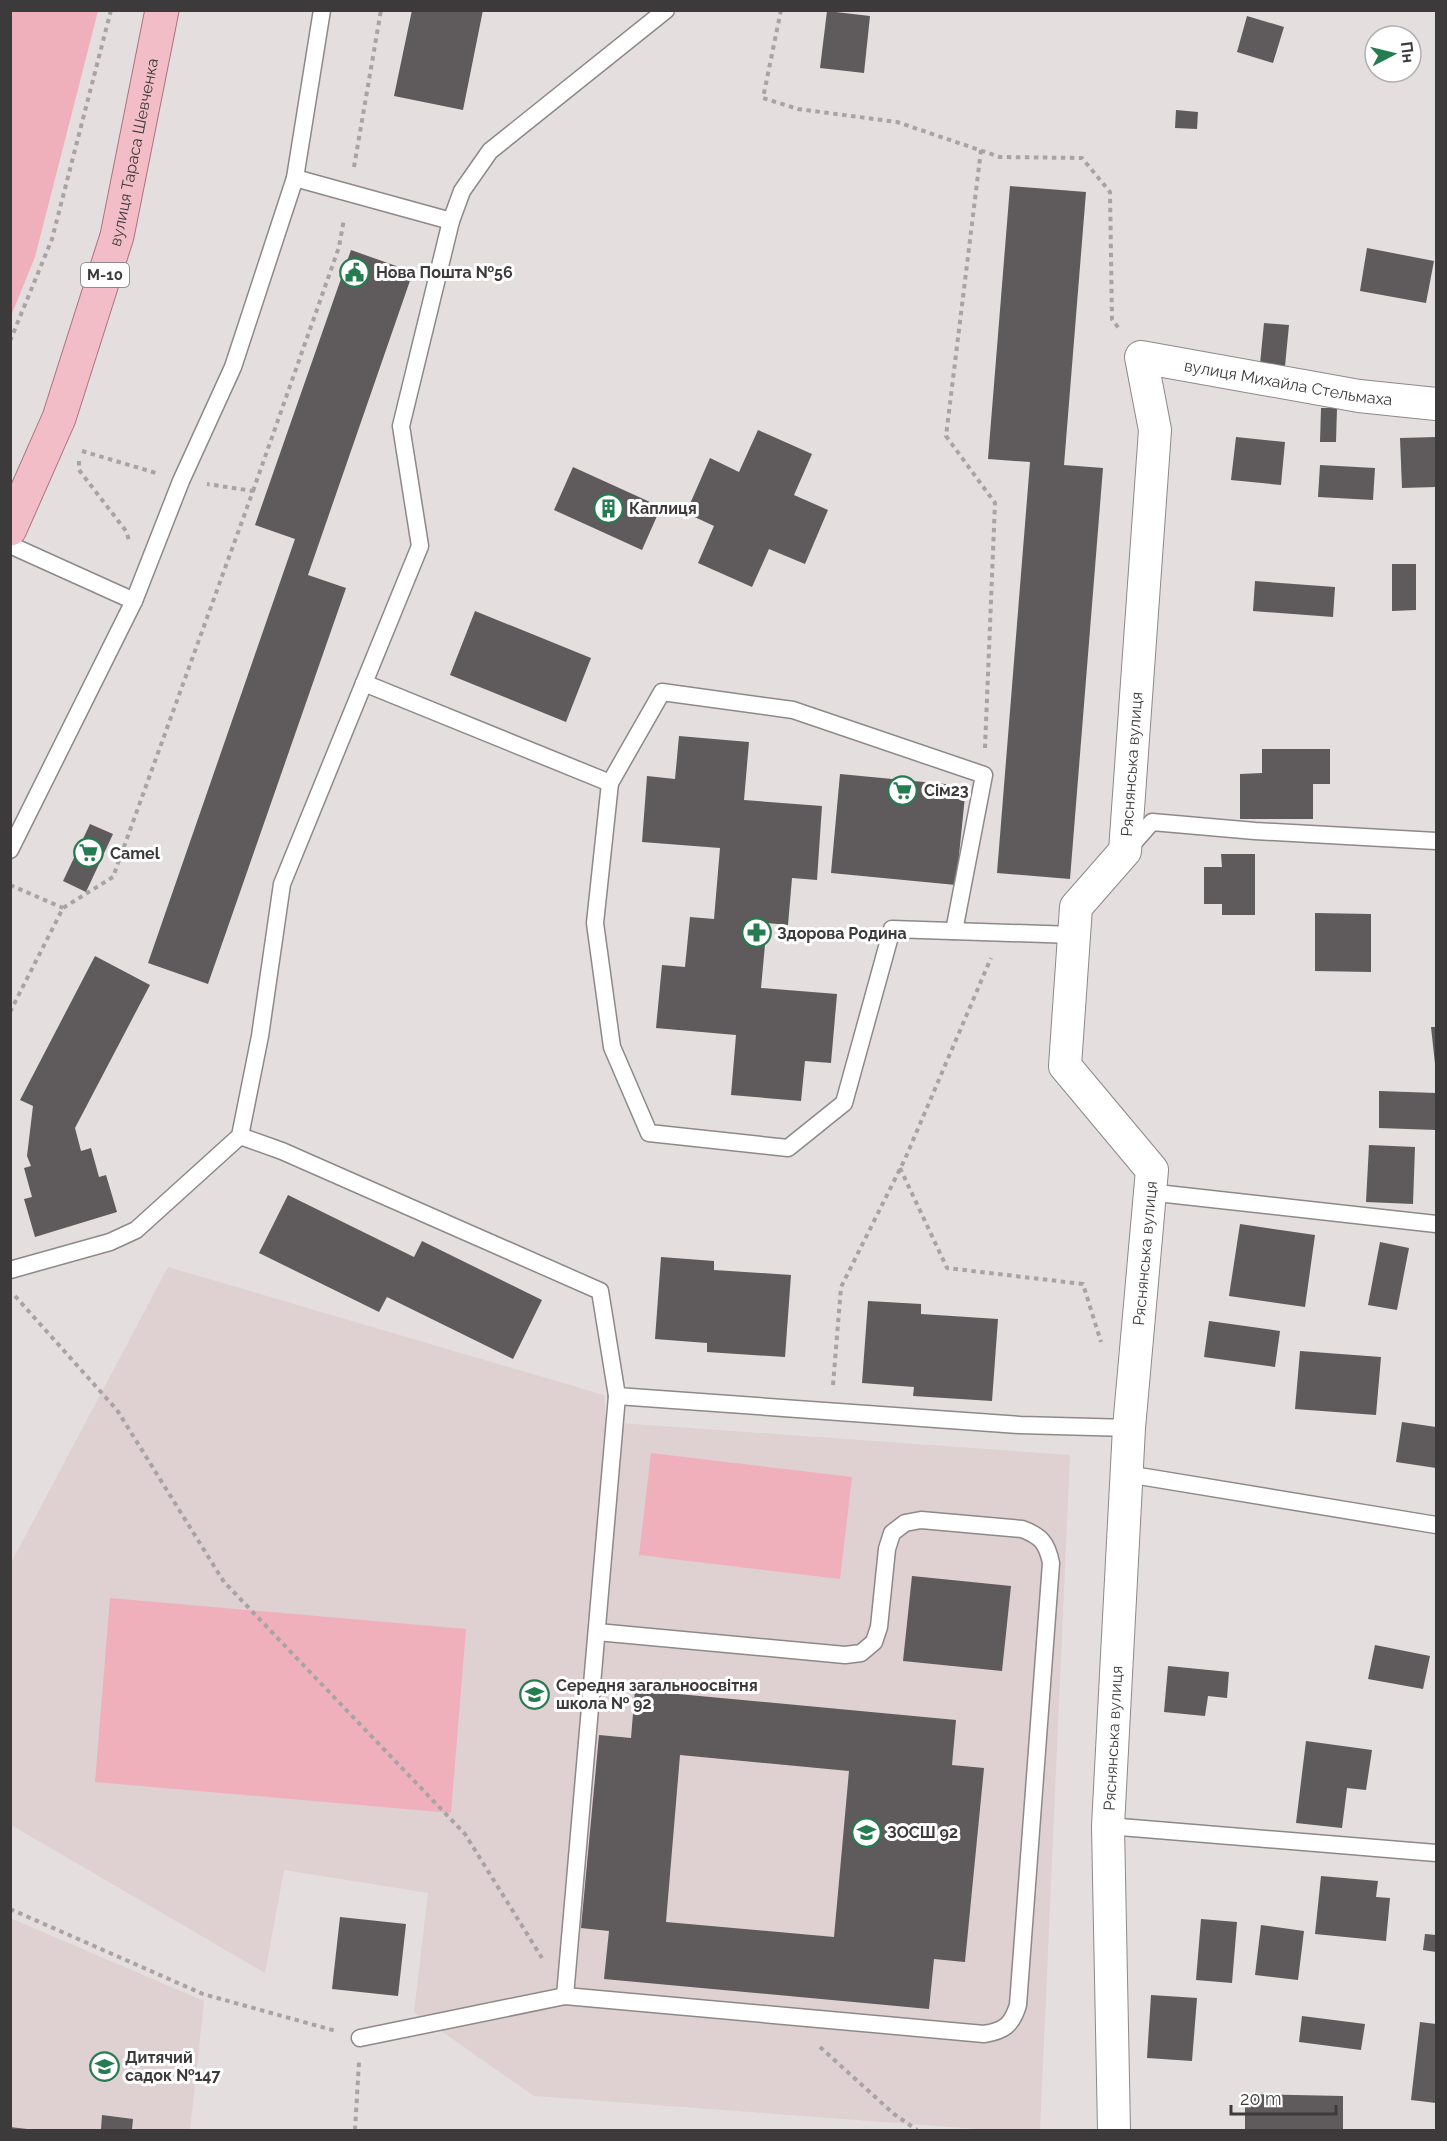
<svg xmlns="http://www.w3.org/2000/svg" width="1447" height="2141" viewBox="0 0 1447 2141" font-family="Raleway,sans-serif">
<rect width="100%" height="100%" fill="#e4dedf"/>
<g fill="#dfd0d2">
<path d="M168,1267l436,128 2,27 464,33 -30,675h-49l-457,-34 -120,-84 14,-119 -144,-23 -19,103 -254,-148v-262z"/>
<path d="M10,1918l194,83 -14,129h-179z"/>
</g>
<g fill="#f0b0bb">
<path d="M11,10l87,1 -63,246 -24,59z"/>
<path d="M651,1453l201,24 -12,102 -201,-24z"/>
<path d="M110,1598l356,31 -15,184 -356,-31z"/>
</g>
<g fill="#5f5a5b" fill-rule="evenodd">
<path d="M412,10h71l-20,100 -69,-14z"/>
<path d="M827,11l43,5 -6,57 -44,-5z"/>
<path d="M1247,16l37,11 -11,36 -36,-11z"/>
<path d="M1176,110l22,2 -1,17 -22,-1z"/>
<path d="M1010,186l76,6 -22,273 39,3 -33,411 -73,-6 33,-411 -42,-3z"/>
<path d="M1367,248l67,13 -8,42 -66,-12z"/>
<path d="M351,250l62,22 -105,303 38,13 -138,396 -60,-21 147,-424 -40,-14z"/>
<path d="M1264,323l25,2 -4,41 -25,-2z"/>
<path d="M1321,408h16l-1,34h-16z"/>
<path d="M758,430l54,24 -18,41 34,15 -23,54 -36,-15 -17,38 -54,-24 16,-37 -28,-13 24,-55 29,14z"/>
<path d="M1236,437l49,5 -4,43 -50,-5z"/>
<path d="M1436,437v50l-34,1 -2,-50z"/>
<path d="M1320,465l55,3 -2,32 -55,-3z"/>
<path d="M573,467l88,40 -19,43 -88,-40z"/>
<path d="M1392,564h24v46l-24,1z"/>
<path d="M1255,581l80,6 -2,30 -80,-6z"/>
<path d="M475,611l116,47 -25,64 -116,-47z"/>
<path d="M679,736l70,6 -5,58 78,6 -5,74 -25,-2 -4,47 -21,-2 -6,65 76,6 -6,69 -26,-2 -4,40 -70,-6 5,-60 -80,-7 6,-63 23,2 5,-50 24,2 6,-71 -78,-6 5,-66 28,3z"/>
<path d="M1262,749h68v35h-17v35h-73v-45l22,-1z"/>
<path d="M840,774l126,12 -10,99 -125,-12z"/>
<path d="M90,824l23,10 -27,58 -23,-11z"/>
<path d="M1221,854h34v61h-33v-11h-18v-37h18z"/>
<path d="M1315,913l56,1v58l-56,-1z"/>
<path d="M95,956l55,29 -75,143 6,23 10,-3 8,29 7,-2 11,37 -82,25 -11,-38 8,-2 -8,-29 7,-2 -4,-10 6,-50 -13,-6z"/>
<path d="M1431,1027h5v37h-1z"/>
<path d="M1379,1091l57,2v37l-57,-2z"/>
<path d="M1369,1145l46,2 -2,57 -47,-2z"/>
<path d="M288,1195l126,62 8,-16 120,59 -29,59 -126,-62 -8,15 -120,-59z"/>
<path d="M1240,1224l75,11 -10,72 -76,-11z"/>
<path d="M1380,1242l29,6 -12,62 -29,-5z"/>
<path d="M661,1257l53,4v9l77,5 -6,82 -78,-5v-9l-52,-4z"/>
<path d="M868,1301l53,3v10l77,5 -6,82 -79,-5 1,-9 -52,-4z"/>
<path d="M1209,1321l71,10 -5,36 -71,-10z"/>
<path d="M1300,1351l81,6 -5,58 -81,-6z"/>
<path d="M1402,1422l34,5v41l-40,-6z"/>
<path d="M912,1576l99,10 -9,85 -99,-10z"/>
<path d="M1375,1645l55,11 -7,33 -55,-10z"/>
<path d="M1168,1666l61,6 -2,26 -19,-2 -3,20 -41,-4z"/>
<path d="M635,1690l321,30 -4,45 32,3 -19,194 -31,-3 -5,50 -325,-30 5,-48 -28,-3 18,-193 32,3zM680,1755l169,16 -15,166 -168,-15z"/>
<path d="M1306,1741l66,9 -6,40 -19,-2 -5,40 -46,-5z"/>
<path d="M1321,1876l57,5 -2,16 14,1 -4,43 -71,-7z"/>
<path d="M340,1917l66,7 -8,72 -66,-7z"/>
<path d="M1201,1919l36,3 -5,61 -36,-3z"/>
<path d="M1261,1925l43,6 -6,49 -43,-5z"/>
<path d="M1425,1934l11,1v17l-13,-2z"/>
<path d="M1151,1995l46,3 -5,63 -45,-3z"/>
<path d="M1302,2016l63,8 -4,26 -62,-8z"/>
<path d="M1420,2022l16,2v79l-25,-3z"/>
<path d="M1245,2094l98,2v34h-98z"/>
<path d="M102,2115l31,4 -1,11h-31z"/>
<path d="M10,2127l17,2v1h-17z"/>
</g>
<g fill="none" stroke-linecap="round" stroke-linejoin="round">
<defs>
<g id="service">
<path d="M451,221l11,-30 28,-40 176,-141"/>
<path d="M10,545l124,56"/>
<path d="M364,683l246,100 -15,140 17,124 37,86 139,15 56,-45 48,-174 182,6"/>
<path d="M610,783l52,-91 131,18 191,65 -30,156"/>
<path d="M1129,848l23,-26 103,9 181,10"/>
<path d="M10,850l124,-249 47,-120 52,-114 62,-189"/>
<path d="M240,1136l42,15 318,140 17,105 403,29 109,3"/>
<path d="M1148,1192l288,32"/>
<path d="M10,1270l100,-28 26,-12 104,-94 20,-100 22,-152 138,-338 -19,-120 50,-205 -156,-43 27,-168"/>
<path d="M1127,1474l309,51"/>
<path d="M1108,1826l328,27"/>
<path d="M565,1996l52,-600"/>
<path d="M360,2038l205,-42 419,38c20,-3 28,-9 34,-29l33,-442c-4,-20 -10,-27 -29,-34l-101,-9 -16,3 -13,10 -5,16 -8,78 -5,15 -13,11 -16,2 -248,-23"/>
</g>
<g id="minor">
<path id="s1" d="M1114,2130l-6,-304 21,-398 23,-258 -87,-104 11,-159 49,-56 30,-421 -14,-73 218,39 77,8"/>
</g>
<g id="primary">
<path id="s2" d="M10,529l49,-111 58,-182 45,-226"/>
</g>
</defs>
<use href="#service" stroke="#8e8889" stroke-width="19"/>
<use href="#minor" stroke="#8e8889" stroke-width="34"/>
<use href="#primary" stroke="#ad737e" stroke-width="35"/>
<g stroke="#a8a3a4" stroke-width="4" stroke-dasharray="4.5 4.5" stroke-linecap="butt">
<path d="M781,10l-18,88 35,11 99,13 103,35 82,1 28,34 2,127 8,11"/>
<path d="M981,150l-35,286 49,67 -10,245"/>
<path d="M354,167l27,-157"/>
<path d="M10,341l42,-102 59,-229"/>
<path d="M82,451l74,22"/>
<path d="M79,461v9l47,61 3,9"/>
<path d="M253,491l86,-244 5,-28"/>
<path d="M10,885l53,23"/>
<path d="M10,1012l53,-104 50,-31 140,-386 -46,-7"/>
<path d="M900,1168l47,100 136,16 18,58"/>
<path d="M15,1296l102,114 107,172 241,252 77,124"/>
<path d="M833,1385l8,-98 64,-128 86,-201"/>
<path d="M10,1909l193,85 133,37"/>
<path d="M820,2047l74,67 23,16"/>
<path d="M355,2130l4,-68"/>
</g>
<use href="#service" stroke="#fff" stroke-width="16"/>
<use href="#minor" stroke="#fff" stroke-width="32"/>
<use href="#primary" stroke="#f2bdc7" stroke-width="33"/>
</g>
<defs>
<symbol id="civic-ring" viewBox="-11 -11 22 22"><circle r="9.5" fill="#fff" stroke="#257c50" stroke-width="1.5"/><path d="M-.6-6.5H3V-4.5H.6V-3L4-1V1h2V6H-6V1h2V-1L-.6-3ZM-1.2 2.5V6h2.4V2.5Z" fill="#257c50"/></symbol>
<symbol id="building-ring" viewBox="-11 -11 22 22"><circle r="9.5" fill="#fff" stroke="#257c50" stroke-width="1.5"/><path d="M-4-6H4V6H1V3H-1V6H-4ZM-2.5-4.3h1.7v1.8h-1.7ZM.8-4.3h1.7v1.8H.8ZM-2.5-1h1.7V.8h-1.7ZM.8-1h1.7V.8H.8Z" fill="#257c50"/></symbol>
<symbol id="supermarket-ring" viewBox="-11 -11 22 22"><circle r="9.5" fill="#fff" stroke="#257c50" stroke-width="1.5"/><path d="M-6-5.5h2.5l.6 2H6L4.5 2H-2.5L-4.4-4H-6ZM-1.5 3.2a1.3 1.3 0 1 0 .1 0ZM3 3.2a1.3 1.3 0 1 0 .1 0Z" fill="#257c50"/></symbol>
<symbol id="pharmacy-ring" viewBox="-11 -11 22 22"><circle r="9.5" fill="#fff" stroke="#257c50" stroke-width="1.5"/><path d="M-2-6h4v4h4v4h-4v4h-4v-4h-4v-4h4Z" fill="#257c50"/></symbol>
<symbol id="school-ring" viewBox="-11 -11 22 22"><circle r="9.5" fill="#fff" stroke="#257c50" stroke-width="1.5"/><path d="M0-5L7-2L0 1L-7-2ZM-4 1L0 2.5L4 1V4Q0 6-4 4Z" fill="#257c50"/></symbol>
</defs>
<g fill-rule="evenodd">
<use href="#civic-ring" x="338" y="256" width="33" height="33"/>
<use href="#building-ring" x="592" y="492" width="33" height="33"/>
<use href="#supermarket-ring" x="886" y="774" width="33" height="33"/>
<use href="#supermarket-ring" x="72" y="836" width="33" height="33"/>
<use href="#pharmacy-ring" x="740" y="916" width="33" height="33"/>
<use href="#school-ring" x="518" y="1678" width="33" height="33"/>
<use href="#school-ring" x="850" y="1816" width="33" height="33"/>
<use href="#school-ring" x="88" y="2050" width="33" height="33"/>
</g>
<g text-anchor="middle" stroke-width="6" stroke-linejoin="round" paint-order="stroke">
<rect fill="#fff" stroke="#777576" stroke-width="1.5" x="81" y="263" width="48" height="24" rx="4.5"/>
<g font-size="15" font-weight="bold" fill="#3d3a3b">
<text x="105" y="280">М-10</text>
</g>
<g font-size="16" fill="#3d3a3b" stroke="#fff">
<text dy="6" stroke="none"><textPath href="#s2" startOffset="398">вулиця Тараса Шевченка</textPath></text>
<text dy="6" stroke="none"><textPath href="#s1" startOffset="1977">вулиця Михайла Стельмаха</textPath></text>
<text dy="6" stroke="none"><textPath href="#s1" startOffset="1418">Ряснянська вулиця</textPath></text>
<text dy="6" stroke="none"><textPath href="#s1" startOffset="878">Ряснянська вулиця</textPath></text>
<text dy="6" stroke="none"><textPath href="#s1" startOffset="392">Ряснянська вулиця</textPath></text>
</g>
<g font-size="16" font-weight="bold" fill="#3d3a3b" stroke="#fff" text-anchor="start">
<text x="376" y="278">Нова Пошта №56</text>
<text x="629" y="514">Каплиця</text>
<text x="924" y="796">Сім23</text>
<text x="110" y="859">Camel</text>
<text x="777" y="939">Здорова Родина</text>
<text x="556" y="1691">Середня загальноосвітня<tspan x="556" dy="18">школа № 92</tspan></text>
<text x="887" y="1838">ЗОСШ 92</text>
<text x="125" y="2063">Дитячий<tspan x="125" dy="18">садок №147</tspan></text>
</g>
</g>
<rect width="1447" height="2141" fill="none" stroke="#3d3a3b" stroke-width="24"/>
<g transform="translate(1393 54) rotate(83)"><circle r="28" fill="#ffffff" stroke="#b1b0b1" stroke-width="1.5"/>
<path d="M0-4.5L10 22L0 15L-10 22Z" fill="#257c50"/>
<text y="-9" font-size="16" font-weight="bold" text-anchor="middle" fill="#3d3a3b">Пн</text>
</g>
<path d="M1231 2105v9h105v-9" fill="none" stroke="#3d3a3b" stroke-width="3"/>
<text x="1240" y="2105" font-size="18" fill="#3d3a3b" stroke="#ffffff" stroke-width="4.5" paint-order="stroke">20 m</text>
</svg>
